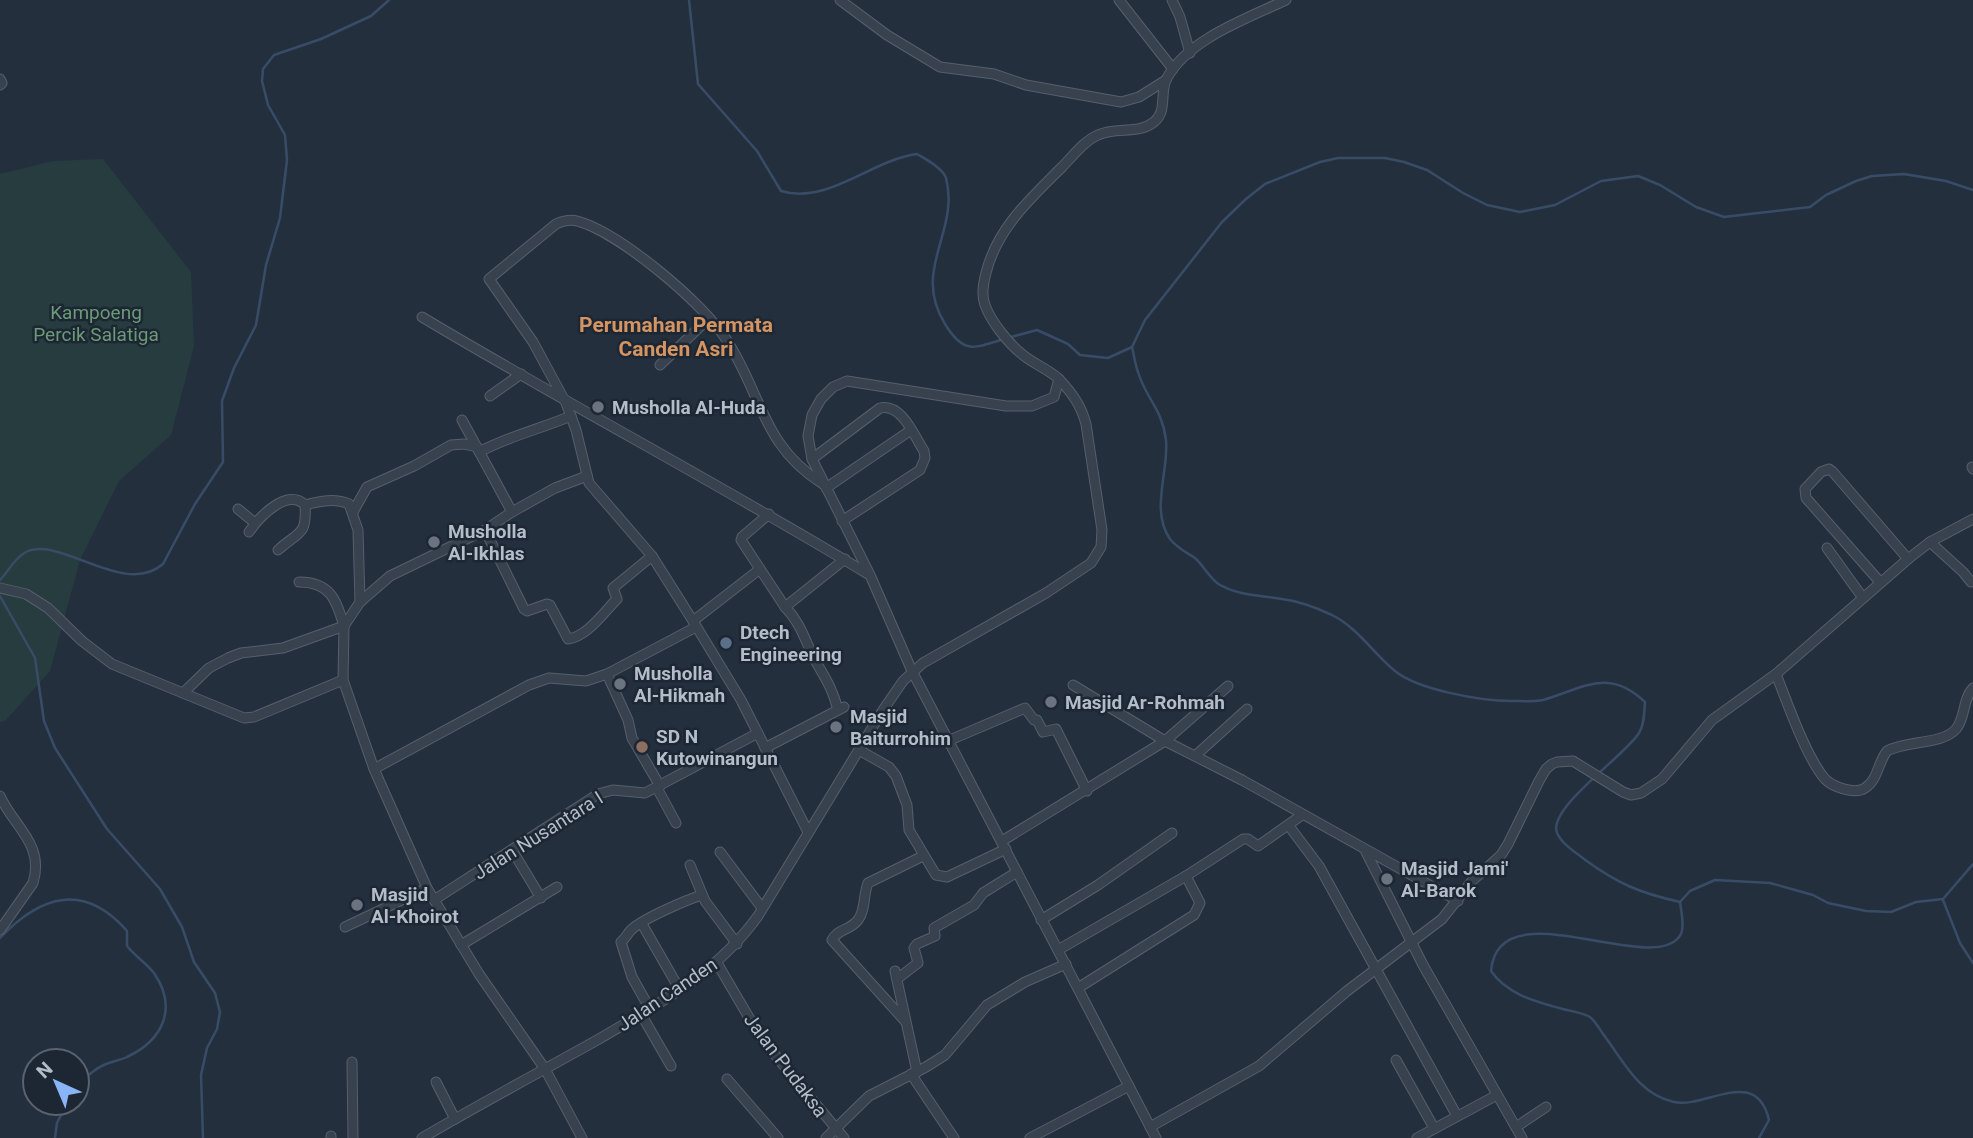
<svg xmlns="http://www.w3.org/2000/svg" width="1973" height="1138" viewBox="0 0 1973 1138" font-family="Roboto,sans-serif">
<rect width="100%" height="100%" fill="#242f3e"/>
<path fill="#263c3f" d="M103,159l88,113 3,74 -23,89 -52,46 -39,79 -30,111 -45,50 -5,1v-548l53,-13z"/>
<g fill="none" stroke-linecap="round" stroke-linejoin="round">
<g stroke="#394c67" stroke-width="2.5">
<path d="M689,0l9,84 59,67 24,40c47,14 90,-31 136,-37 8,5 26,14 29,24 14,55 -35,91 -1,146 19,31 29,24 59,15"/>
<path d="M1011,337l26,-7 31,14 12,11 28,3 24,-11 13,-27 77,-98 24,-23 19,-15 55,-22 18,-4h47l19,4 23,8 36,23 24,12 33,7 35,-7 46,-24 37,-5 22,9 36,22 28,10 86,-10 16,-12 30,-14 16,-5 32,-2 42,7 27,9"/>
<path d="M1132,347c2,8 3,17 6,25 8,27 24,36 28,68 3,32 -16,70 4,99 7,9 16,13 25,19 9,8 15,21 25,27 20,11 40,10 62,14 16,2 35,9 50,16 26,13 41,38 63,56 23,19 87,30 116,30 10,0 22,1 32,-1 41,-12 65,-33 102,2 -1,10 0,21 -6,31 -13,22 -92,75 -82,100 5,11 18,19 27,26 34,25 56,34 96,43l10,-11 25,-11 55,3 43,12 15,8 38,8 25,1 25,-10 27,-3 30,-35"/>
<path d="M0,580c9,-9 14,-22 26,-28 34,-17 98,46 137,12l32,-60 28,-42 -1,-61 12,-33 22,-43 10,-60 14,-47 7,-58 -2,-25 -17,-30 -6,-24 1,-12 11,-14 47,-16 50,-23 18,-16"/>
<path d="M0,596l35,62 9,63 11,27 52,81 53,60 22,38 12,35 21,31 5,19 -3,17 -10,19 -6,27 2,63"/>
<path d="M1943,900l17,43 13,20"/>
<path d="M1680,902c1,9 5,23 1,32 -24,46 -183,-48 -190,37 16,23 43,30 68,37 10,3 22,4 31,9 5,4 9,11 13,17 20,26 35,60 71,68 32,7 82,-37 95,18l-10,18"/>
<path d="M0,938c41,-43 84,-56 127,-7v15c8,10 19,17 27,27 24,35 9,67 -27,84 -6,3 -14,4 -21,7 -10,4 -22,14 -29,23"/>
<path d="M55,1138l2,-15 10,-20"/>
</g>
<defs>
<g id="minor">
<path d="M840,0l47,35 53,32 54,7 32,11 95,17 18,-5 27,-17"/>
<path d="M1119,0l54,69"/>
<path d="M1172,0l8,17 10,36"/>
<path d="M0,79l2,4 -2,2"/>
<path d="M422,317c147,88 299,168 446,257"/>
<path d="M660,365l49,-47"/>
<path d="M490,396l31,-22"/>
<path d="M462,420l50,92"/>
<path d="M479,452c30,-16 61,-23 92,-36"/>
<path d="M812,459l68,-51c22,-5 34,28 44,43l1,7 -5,12 -78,51"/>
<path d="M1972,467l1,2"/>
<path d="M826,488l85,-58"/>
<path d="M238,509l17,14"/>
<path d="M353,512l14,-25 47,-21 37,-21 13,-1 13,3"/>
<path d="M485,530l39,79 3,2 20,-7 3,1 18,34c19,-2 36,-27 49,-40l-4,-11 39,-32"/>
<path d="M249,532c10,-15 39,-45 56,-27 15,-4 30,-7 44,-1l9,26 2,72"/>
<path d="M1930,542l33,30 8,10"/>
<path d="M1827,548l36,50"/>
<path d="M278,550c21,-19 29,-14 27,-45"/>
<path d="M760,569l-19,-29 1,-3 27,-23"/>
<path d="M1880,582l-74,-84 -1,-9 16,-17 8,-3 4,3 75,87"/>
<path d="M0,588l26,6 22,14 34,33 30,23 132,54 10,-1 89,-37"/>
<path d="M785,607c16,16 20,34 30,53 11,20 17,27 23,50"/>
<path d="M693,621l67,-52 25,38 60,-48"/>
<path d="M607,674l21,46 4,18 28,48"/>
<path d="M1776,674c11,28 30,83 49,105 8,8 30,16 40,9 13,-8 13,-26 22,-37 20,-11 55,-6 69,-22 10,-12 6,-29 17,-41"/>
<path d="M1073,685l92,56 77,39 216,121"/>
<path d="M183,693l26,-25 19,-10 13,-5 42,-5 61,-22c-8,-27 -14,-44 -45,-44"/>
<path d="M950,740l75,-32 9,12h3l6,12 13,-3 31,62"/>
<path d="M765,748l79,-41"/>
<path d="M859,750l30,17 7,9 11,29 2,25 27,45 11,2 59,-28"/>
<path d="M1195,756l52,-47"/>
<path d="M374,769l155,-84 20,-7 37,3 21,-7 89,-47"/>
<path d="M657,788l19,35"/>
<path d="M0,796c13,30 45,48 33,87l-33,47"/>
<path d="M1289,826l30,40 138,250"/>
<path d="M808,832l-67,-132 -48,-79 -41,-65 -63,-73 -13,-53 -10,-27 -33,-61 -44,-63 67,-55c7,-3 13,-5 21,-3 42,11 126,82 149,118 36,55 36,107 97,145"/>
<path d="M1002,841l163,-100 63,-55"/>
<path d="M512,850l29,48"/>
<path d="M720,852l42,56"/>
<path d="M1366,852l57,113 99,173"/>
<path d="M690,865l15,36 32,43"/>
<path d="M434,900l164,-106 15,-4 32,3 113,-60"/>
<path d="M1041,920l57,-35 74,-52"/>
<path d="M642,924l38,66"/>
<path d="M345,927l82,-39"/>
<path d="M461,945l96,-58"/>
<path d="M1058,950l128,-74 57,-37h5l10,7 44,-31"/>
<path d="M717,963l44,75 83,100"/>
<path d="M895,971l22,101"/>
<path d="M897,979l21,-16 -4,-15 3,-4 18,-8 -1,-8 40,-23 9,-12 34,-21"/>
<path d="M1078,988l116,-73 6,-12 -14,-27"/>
<path d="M650,1009l-18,-32 -11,-35c5,-4 6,-8 10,-12 11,-11 55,-30 71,-35"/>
<path d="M641,1014l30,52"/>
<path d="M905,1021l-73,-81c5,-11 19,-10 26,-20 8,-11 5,-25 10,-37l55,-27"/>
<path d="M1396,1060l38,68"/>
<path d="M352,1062l1,76"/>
<path d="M911,1074l43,64"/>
<path d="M727,1079l51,59"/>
<path d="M436,1082l19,37"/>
<path d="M1150,1127l109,-61 88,-75 95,-72 30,-38 29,-26 7,-11 31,-63 7,-12 6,-5 5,-2 16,-1 50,31 8,3 10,-2 21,-14 50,-59 64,-46 132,-115 22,-17 43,-23"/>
<path d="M1516,1127l30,-20"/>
<path d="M331,1138v-2"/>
<path d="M422,1138c58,-34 118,-66 177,-99 61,-36 117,-65 159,-123l125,-206 20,-29 20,-18 123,-70 45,-30 10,-16 1,-17 -16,-106c-5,-19 -14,-31 -27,-45"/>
<path d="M582,1138l-37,-69 -66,-95 -52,-86 -53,-119 -31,-89 1,-54 16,-24 30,-26 95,-46 27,-18 43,-24 32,-12"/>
<path d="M826,1138l43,-42 57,-29 19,-12 42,-50 38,-23 41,-18"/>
<path d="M1030,1138l99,-52"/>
<path d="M1156,1138l-244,-467 -42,-96 -58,-116 -4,-23 4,-21 9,-16 12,-12 14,-6 159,25h26l22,-9 5,-18c-11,-10 -25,-15 -36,-24 -14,-11 -32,-33 -38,-50 -4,-10 -2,-21 1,-32 11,-45 45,-75 76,-106 11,-11 22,-26 36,-32 18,-9 40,0 56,-13 14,-11 5,-30 13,-44 21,-39 81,-60 119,-78"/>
<path d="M1417,1138l80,-43"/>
</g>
</defs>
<use href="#minor" stroke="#565f6c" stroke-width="11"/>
<use href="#minor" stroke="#38414e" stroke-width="9"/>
</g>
<g fill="#6b7280" stroke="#1d2633" stroke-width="2.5">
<circle cx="598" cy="407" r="7"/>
<circle cx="434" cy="542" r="7"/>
<circle cx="620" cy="684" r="7"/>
<circle cx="1051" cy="702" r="7"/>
<circle cx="836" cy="727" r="7"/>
<circle cx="1387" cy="879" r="7"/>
<circle cx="357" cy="905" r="7"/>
</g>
<circle fill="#5c6f8a" stroke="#1d2633" stroke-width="2.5" cx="726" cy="643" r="7"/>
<circle fill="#8d6e63" stroke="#1d2633" stroke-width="2.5" cx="642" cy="747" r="7"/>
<g text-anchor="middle" stroke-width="5" stroke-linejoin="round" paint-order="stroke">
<g font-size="19" fill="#6b9a76" stroke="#1d2633">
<text x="96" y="319">Kampoeng<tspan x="96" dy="22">Percik Salatiga</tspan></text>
</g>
<g font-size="19" font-weight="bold" fill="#b4bcc9" stroke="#1d2633" text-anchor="start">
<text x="612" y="414">Musholla Al-Huda</text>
<text x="448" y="538">Musholla<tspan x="448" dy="22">Al-Ikhlas</tspan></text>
<text x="740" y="639">Dtech<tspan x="740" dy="22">Engineering</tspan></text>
<text x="634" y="680">Musholla<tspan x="634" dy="22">Al-Hikmah</tspan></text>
<text x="1065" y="709">Masjid Ar-Rohmah</text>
<text x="850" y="723">Masjid<tspan x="850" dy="22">Baiturrohim</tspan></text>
<text x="656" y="743">SD N<tspan x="656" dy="22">Kutowinangun</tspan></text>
<text x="1401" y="875">Masjid Jami'<tspan x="1401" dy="22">Al-Barok</tspan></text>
<text x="371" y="901">Masjid<tspan x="371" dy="22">Al-Khoirot</tspan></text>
</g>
<g font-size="19" fill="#b4bcc9" stroke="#1d2633">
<text transform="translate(538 835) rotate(-32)" y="7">Jalan Nusantara I</text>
<text transform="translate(667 994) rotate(-34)" y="7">Jalan Canden</text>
<text transform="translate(786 1065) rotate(53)" y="7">Jalan Pudaksa</text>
</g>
<g font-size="21" font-weight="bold" fill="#d59563" stroke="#1d2633">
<text x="676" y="332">Perumahan Permata<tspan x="676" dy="24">Canden Asri</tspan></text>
</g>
</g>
<g transform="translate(56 1082) rotate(316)"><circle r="33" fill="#1d2633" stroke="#59626f" stroke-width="2"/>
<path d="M0-5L12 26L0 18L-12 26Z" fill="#8ab4f8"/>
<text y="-10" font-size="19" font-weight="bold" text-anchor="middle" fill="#b4bcc9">N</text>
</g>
</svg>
